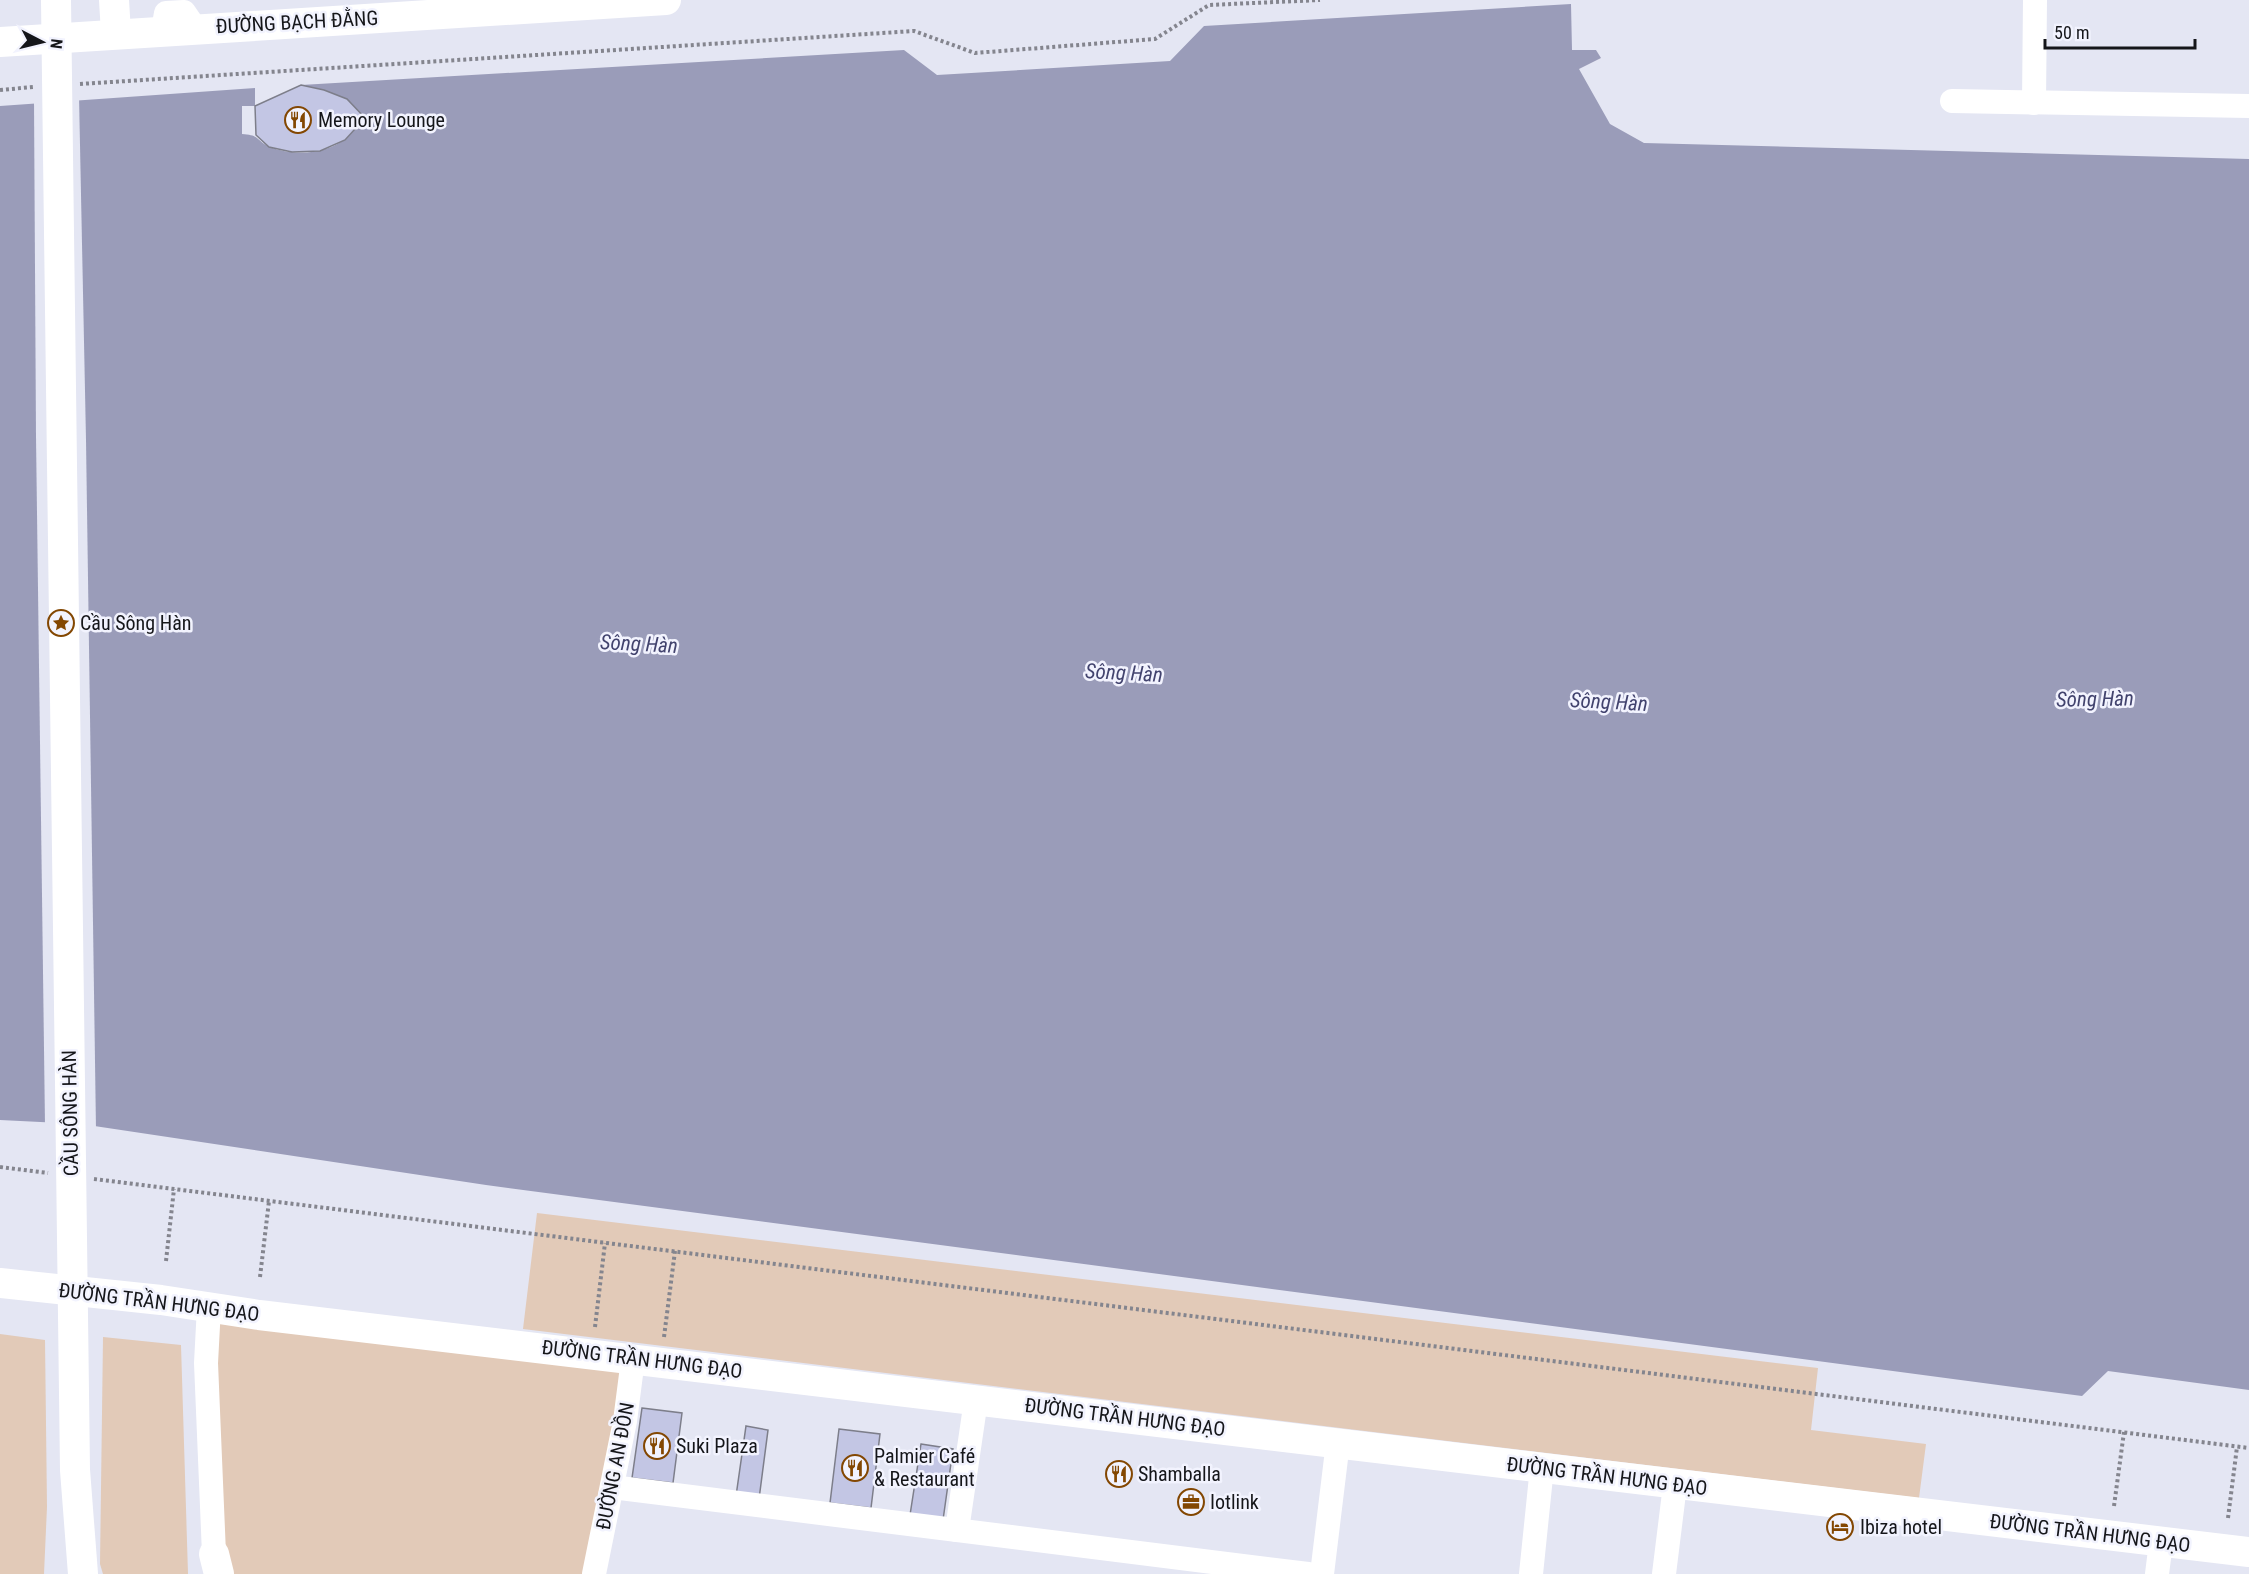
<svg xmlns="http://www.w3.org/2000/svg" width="2249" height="1574" viewBox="0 0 2249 1574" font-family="'Roboto Condensed',sans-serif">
<rect width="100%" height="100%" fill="#e4e6f3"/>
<g fill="#e2cab8">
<path d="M537,1213l1281,155 -7,62 115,14 -7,54 -1396,-169z"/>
<path d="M209,1307l424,52 -40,215h-373z"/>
<path d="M0,1334l45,6 2,167 -3,67h-44z"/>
<path d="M103,1337l78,8 7,229h-85l-3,-10z"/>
</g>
<path fill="#9a9cb9" d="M1571,4l1,46h24l5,8 -22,11 31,55 34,19 605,16v1231l-141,-19 -26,25 -1596,-211 -405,-61 -81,-4v-1014l255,-18v18h-13v28c19,1 14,7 28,13 22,9 57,8 76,-9 7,-6 13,-13 19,-20 -21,-22 -34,-27 -64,-33l603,-35 33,25 233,-14 34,-35z"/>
<path fill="#e4e6f3" d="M79,96l7,344 10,690 -51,-5 -9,-689 -2,-336z"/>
<g fill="#c3c6e4" stroke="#7d7e8a" stroke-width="1.5">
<path d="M301,85l23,5 23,9 18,19 -20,22 -25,11 -28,1 -23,-5 -13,-12 -1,-29z"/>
<path d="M642,1408l40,5 -9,70 -41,-5z"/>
<path d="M746,1426l22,4 -9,69 -23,-3z"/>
<path d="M839,1429l41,5 -9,74 -41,-5z"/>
<path d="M921,1444l32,5 -10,71 -33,-5z"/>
</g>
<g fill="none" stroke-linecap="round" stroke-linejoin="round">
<g stroke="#84858e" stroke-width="4" stroke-dasharray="3 3" stroke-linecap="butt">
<path d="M80,84l834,-53 61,22 180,-14 54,-34 111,-5"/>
<path d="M0,90l33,-3"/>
<path d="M0,1167l48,6"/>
<path d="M94,1179l2155,269"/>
<path d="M166,1261l8,-72"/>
<path d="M260,1277l9,-76"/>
<path d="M595,1327l10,-84"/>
<path d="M664,1337l11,-86"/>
<path d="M2114,1506l10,-74"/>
<path d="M2228,1518l9,-71"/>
</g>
<g stroke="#fff" stroke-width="24">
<path d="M163,30l3,-17 18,-1 11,16"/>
<path d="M1952,101l297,5"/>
<path d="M2034,103l1,-103"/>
<path d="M209,1307l-3,56 8,191"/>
<path d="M612,1487l696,87"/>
<path d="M957,1530l19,-130"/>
<path d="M594,1574l31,-153 8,-62"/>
<path d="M1322,1574l16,-132"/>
<path d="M1531,1574l11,-107"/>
<path d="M1664,1574l11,-89"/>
<path d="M2157,1574l4,-32"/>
</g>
<g stroke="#fff" stroke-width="30">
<path d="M56,0l19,1470 8,104"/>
<path d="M114,0l2,33"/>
<path d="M0,42l666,-42"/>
<path d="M0,1283l161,17 98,15 1990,237"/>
<path d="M214,1554l5,20"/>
</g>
</g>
<defs>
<symbol id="restaurant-ring" viewBox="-11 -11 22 22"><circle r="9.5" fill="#f2f3fe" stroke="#834702" stroke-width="1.5"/><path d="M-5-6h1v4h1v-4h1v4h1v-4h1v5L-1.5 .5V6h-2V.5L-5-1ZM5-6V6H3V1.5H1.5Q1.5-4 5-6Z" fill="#834702"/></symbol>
<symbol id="sight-ring" viewBox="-11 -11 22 22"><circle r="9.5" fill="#f2f3fe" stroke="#834702" stroke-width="1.5"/><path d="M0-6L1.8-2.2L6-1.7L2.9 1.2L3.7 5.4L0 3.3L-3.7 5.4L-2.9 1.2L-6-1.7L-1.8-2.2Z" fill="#834702"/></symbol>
<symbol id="office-ring" viewBox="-11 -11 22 22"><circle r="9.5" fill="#f2f3fe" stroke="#834702" stroke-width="1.5"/><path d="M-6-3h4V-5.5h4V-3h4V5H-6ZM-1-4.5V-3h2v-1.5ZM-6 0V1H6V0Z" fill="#834702"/></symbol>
<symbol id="hotel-ring" viewBox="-11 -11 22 22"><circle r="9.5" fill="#f2f3fe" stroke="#834702" stroke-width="1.5"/><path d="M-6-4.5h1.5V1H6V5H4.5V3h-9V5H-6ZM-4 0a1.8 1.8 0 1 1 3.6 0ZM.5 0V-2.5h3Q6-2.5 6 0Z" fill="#834702"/></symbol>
</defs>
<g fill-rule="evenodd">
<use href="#restaurant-ring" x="283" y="105" width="30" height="30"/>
<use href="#sight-ring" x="46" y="608" width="30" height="30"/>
<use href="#restaurant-ring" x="642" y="1431" width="30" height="30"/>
<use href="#restaurant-ring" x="840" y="1453" width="30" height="30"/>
<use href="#restaurant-ring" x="1104" y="1459" width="30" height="30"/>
<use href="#office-ring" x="1176" y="1487" width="30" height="30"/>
<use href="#hotel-ring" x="1825" y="1512" width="30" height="30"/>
</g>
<g text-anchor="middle" stroke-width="5" stroke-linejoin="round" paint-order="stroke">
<g font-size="20" fill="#15161a" stroke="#f2f3fe">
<text transform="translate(297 22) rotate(-3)" y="7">ĐƯỜNG BẠCH ĐẰNG</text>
<text transform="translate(70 1113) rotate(-91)" y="7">CẦU SÔNG HÀN</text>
<text transform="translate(159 1302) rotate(7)" y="7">ĐƯỜNG TRẦN HƯNG ĐẠO</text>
<text transform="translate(642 1359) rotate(7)" y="7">ĐƯỜNG TRẦN HƯNG ĐẠO</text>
<text transform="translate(1125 1417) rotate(7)" y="7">ĐƯỜNG TRẦN HƯNG ĐẠO</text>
<text transform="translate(615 1466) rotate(-79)" y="7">ĐƯỜNG AN ĐỒN</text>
<text transform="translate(1607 1476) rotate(7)" y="7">ĐƯỜNG TRẦN HƯNG ĐẠO</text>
<text transform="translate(2090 1533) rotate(7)" y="7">ĐƯỜNG TRẦN HƯNG ĐẠO</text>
</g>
<g font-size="20" fill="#15161a" stroke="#f2f3fe" text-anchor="start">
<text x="318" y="127">Memory Lounge</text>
<text x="80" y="630">Cầu Sông Hàn</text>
<text x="676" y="1453">Suki Plaza</text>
<text x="874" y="1463">Palmier Café<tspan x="874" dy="23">&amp; Restaurant</tspan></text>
<text x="1138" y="1481">Shamballa</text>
<text x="1210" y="1509">Iotlink</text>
<text x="1860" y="1534">Ibiza hotel</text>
</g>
<g font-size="21" font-style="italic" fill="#42436e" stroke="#f2f3fe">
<text transform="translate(639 644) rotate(3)" y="7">Sông Hàn</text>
<text transform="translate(1124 673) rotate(3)" y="7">Sông Hàn</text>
<text transform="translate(2095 699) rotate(-1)" y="7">Sông Hàn</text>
<text transform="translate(1609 702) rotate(3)" y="7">Sông Hàn</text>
</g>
</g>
<g transform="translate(42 42) rotate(97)" stroke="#f2f3fe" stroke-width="4.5" paint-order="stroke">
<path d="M0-4.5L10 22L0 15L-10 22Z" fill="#15161a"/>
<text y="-9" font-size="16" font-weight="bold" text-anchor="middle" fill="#15161a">N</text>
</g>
<path d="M2045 39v9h150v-9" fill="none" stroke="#15161a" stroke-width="3"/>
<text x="2054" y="39" font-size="18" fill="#15161a" stroke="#f2f3fe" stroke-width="4.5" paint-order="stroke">50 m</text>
</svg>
